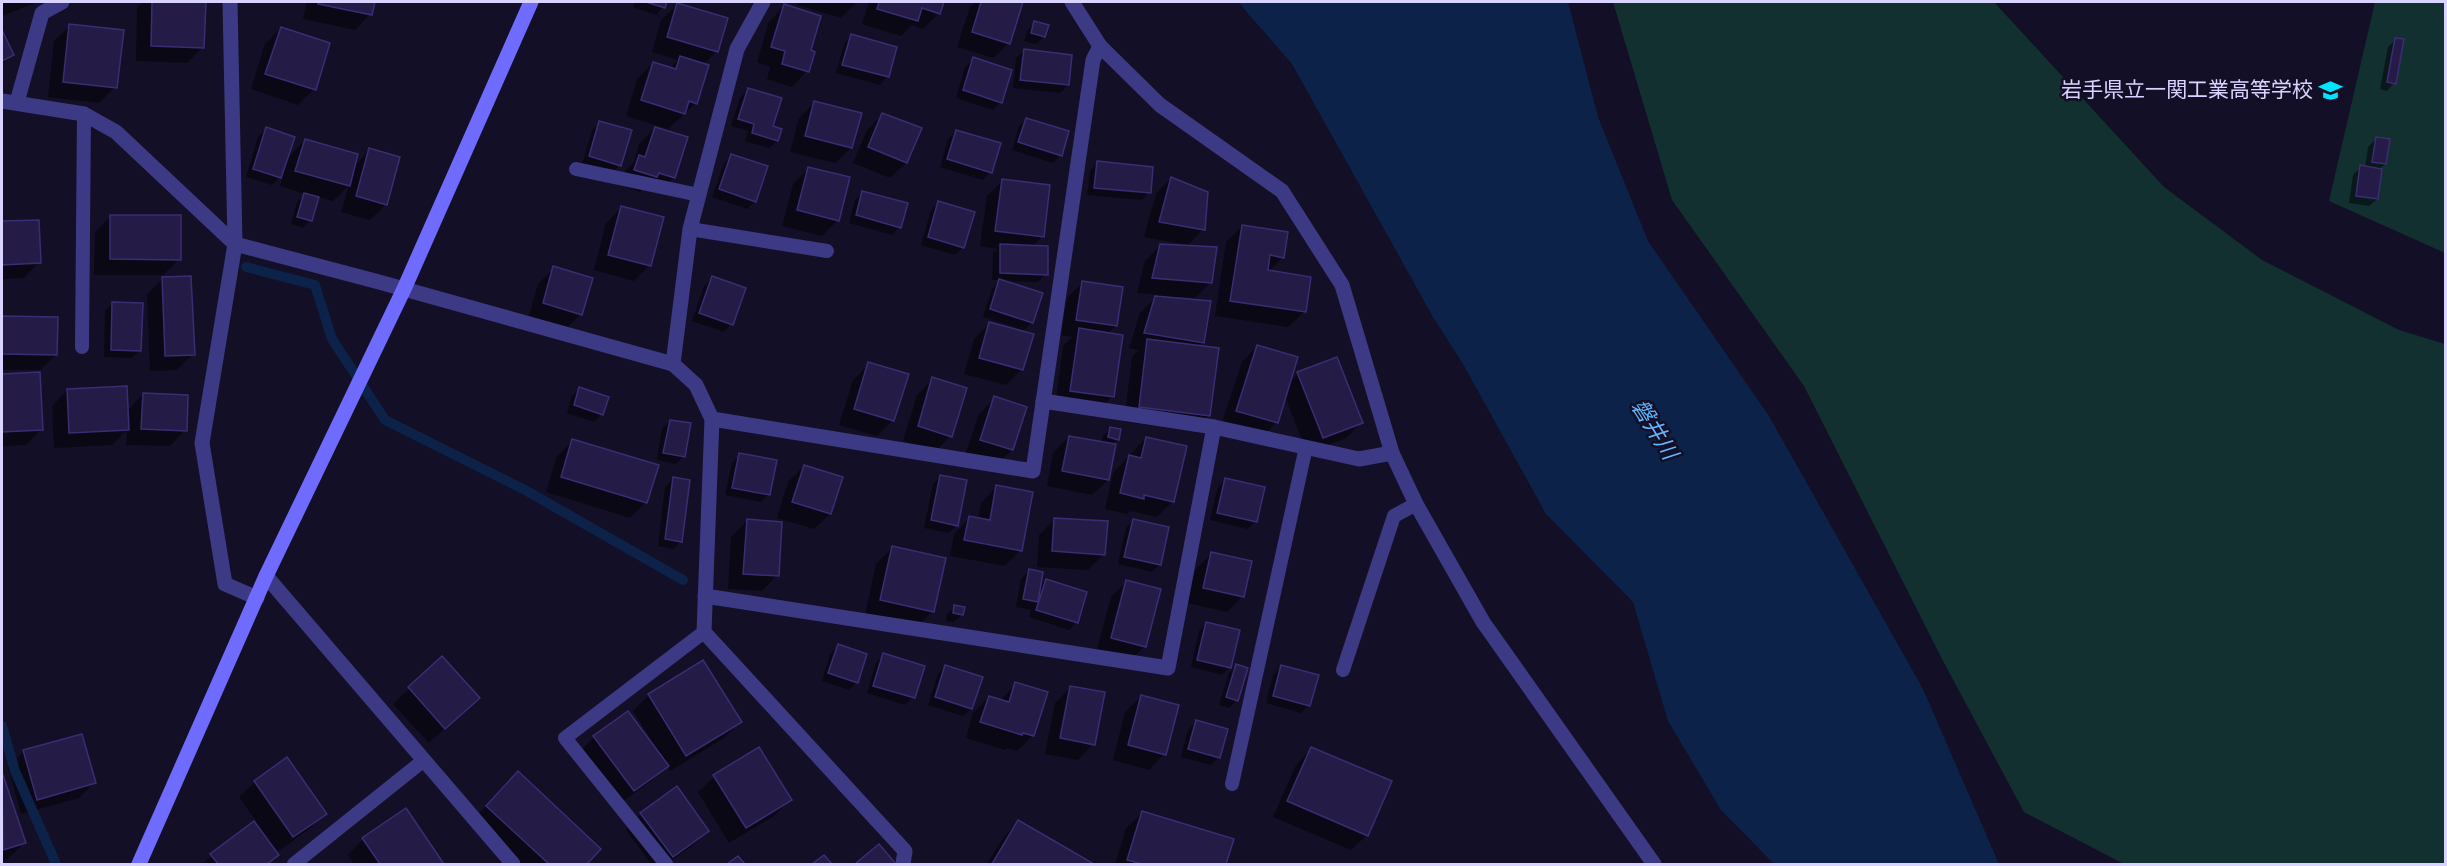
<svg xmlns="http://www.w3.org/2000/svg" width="2447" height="866" viewBox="0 0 2447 866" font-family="'Roboto Condensed','Noto Sans JP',sans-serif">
<rect width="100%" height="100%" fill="#130f26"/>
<g fill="#12302f">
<path d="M1613,2h381l170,185 98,73 137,70 46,14v520h-321l-100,-52 -82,-153 -138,-273 -132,-186z"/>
<path d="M2375,2h70v251l-116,-52z"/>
</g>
<path fill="#0c2248" d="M1238,2h330l30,115 50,124 121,175 154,273 76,175h-225l-53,-54 -53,-89 -35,-119 -87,-88 -83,-150 -30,-47 -141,-253z"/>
<g fill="#0007">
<path d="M2,2h36l-36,14z"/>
<path d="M143,2h62l-2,45 -16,16 -51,-2 1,-54z"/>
<path d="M307,2h66l-3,12 -15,16 -52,-11z"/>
<path d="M635,2h30l-2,5 -7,8 -23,-8z"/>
<path d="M798,2h59l-16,16 -44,-13z"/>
<path d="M869,2h73l-3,11 -16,16 -11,-4 -11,11 -39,-12z"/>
<path d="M975,2l46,1 -12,40 -16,15 -36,-11 13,-40z"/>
<path d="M677,5l40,46 -14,14 -7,38 -28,26 -42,-13 11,-37 16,-16 17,5 8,-8 -26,-8 9,-32z"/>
<path d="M784,6l25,45 -2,20 -15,16 -25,-8 3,-12 -13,-5 12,-40z"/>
<path d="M1035,23l9,14 -8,7 -12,-3 3,-10z"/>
<path d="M70,26l45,61 -16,16 -51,-6 6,-56z"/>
<path d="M281,28l33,61 -16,16 -47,-16 14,-45z"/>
<path d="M2,34l10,21 -10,9z"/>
<path d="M851,36l44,12 -8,29 -7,8 -44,-12 8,-29z"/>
<path d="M2396,39l-2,44 -7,8 -7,-2 8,-42z"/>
<path d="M1024,51l44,34 -8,8 -47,-5 3,-30z"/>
<path d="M973,59l28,43 -8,8 -37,-12 9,-31z"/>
<path d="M748,90l29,51 -8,7 -24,-7 3,-10 -17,-5 9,-28z"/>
<path d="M815,102l36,46 -16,15 -45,-11 9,-34z"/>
<path d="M882,115l24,48 -16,15 -37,-15 14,-33z"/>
<path d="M1026,119l34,36 -7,8 -41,-13 7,-23z"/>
<path d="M600,123l20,42 -8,8 -30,-9 10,-34z"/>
<path d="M655,128l19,49 -16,16 -15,-4 -3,3 -20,-7 4,-13 10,-10 5,-18z"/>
<path d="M266,129l20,31 19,-20 49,26 16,-16 16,54 -16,16 -29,-8 8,-27 -16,16 -15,-4 -7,23 -8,8 -12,-4 6,-22 9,-8 -26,-8 4,-13 -12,12 -26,-8 12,-40z"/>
<path d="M956,131l34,41 -7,8 -43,-13 8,-28z"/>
<path d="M2376,139l9,25 -7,6 -1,29 -8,7 -20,-3 4,-28 8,-8 4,1 3,-21z"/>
<path d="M731,156l24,45 -8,8 -35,-12 12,-33z"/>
<path d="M1097,163l52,29 -7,8 -55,-5 3,-24z"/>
<path d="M809,168l29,52 -16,16 -40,-10 11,-42z"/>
<path d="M1171,178l32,51 -15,16 -44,-8 12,-43z"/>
<path d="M1003,180l39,57 -10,10 14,27 -8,8 -36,-1 30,41 -8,8 -41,-13 9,-28 8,-9h-8l1,-27 5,-4 -18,-3 7,-50z"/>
<path d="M863,193l37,34 -8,8 -43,-12 6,-23z"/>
<path d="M939,202l34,11 -11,35 -7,7 -34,-10 10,-35z"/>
<path d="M622,207l28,58 -16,16 -40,-11 12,-47z"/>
<path d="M111,216l68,43 -16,16h-69l1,-43z"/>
<path d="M38,221l1,41 -15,16 -22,1v-56z"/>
<path d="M1242,226l41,31 -15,15 36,40 -16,15 -73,-11 11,-74z"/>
<path d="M1161,245l50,37 -16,16 -19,-1 27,45 -6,5 12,68 -16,16 -69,-9 8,-65 7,-7 -10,-2 11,-35 18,-18 -21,-2 8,-32z"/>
<path d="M554,268l27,46 -16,16 -37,-11 10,-35z"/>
<path d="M712,278l19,46 -7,8 -32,-11 12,-35z"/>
<path d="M162,279l31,75 -16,16 -27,1 -3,-76z"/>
<path d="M1083,282l33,44 -9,8 6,62 -16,16 -42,-6 8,-60 9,-9 -11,-2 6,-37z"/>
<path d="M112,304l28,46 -8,8 -28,-1 1,-46z"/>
<path d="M2,318l55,1 -1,36 -16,15h-38z"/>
<path d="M990,323l32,46 -16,16 -42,-11 10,-35z"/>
<path d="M1257,346l32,37 9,-9 63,49 -15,15 -39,15 -22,-57 -9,27 -15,15 -40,-12 21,-64z"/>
<path d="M869,364l24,56 -16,16 -38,-11 14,-45z"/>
<path d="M38,373l3,56 -15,16 -24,1v-71z"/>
<path d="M933,379l17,57 -15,16 -32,-11 14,-46z"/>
<path d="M580,389l22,25 -8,8 -27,-9 5,-17z"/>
<path d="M68,390l59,21 16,-17 42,36 -15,16 -44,-1 1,-15 -15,15 -58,3 -2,-42z"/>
<path d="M995,398l17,52 -16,15 -31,-10 14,-41z"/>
<path d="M670,421l14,35 -8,8 -19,-4 5,-31z"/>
<path d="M1111,429l7,10 -6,6 -4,35 -16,15 -45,-9 6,-33 16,-16 32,6 2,-7z"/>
<path d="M1146,438l27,63 -16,16 -27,-6 -3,3 -22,-5 8,-36z"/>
<path d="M573,441l73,61 -16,16 -84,-26 11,-36z"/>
<path d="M740,455l29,39 -8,8 -36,-7 7,-32z"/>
<path d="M804,466l26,48 -16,15 -37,-11 11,-36z"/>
<path d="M941,476l16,49 -8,8 -25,-5 9,-44z"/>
<path d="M673,479l8,62 -8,8 -15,-3 7,-59z"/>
<path d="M1226,479l29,42 -7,8 -38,-9 8,-33z"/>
<path d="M996,487l25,63 -16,16 -55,-10 4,-22 16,-16 8,1 3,-16z"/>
<path d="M1055,519l49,35 -16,16 -51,-3 2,-32z"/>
<path d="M1133,520l26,45 -7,7 -34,-8 8,-36z"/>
<path d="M747,521l30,54 -15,16 -34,-2 3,-52z"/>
<path d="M892,548l41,63 -16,16 -52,-12 11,-51z"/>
<path d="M1211,554l32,42 -16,16 -39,-9 7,-33z"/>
<path d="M1029,571l10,16 7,-7 31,42 -8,8 -40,-13 2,-7 -15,-3 5,-28z"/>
<path d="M1126,582l19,64 -16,16 -33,-9 15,-56z"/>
<path d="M955,607l7,8 -8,7 -8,-1 1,-7z"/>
<path d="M1206,623l24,44 -8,8 -31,-8 8,-36z"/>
<path d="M838,646l19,36 -8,8 -27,-9 8,-27z"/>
<path d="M884,655l29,42 -8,8 -38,-12 9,-30z"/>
<path d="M442,659l20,54 -33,30 -36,-39z"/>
<path d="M703,662l37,60 -16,16 -54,33 -3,-5 -16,15 -33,24 -39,-52 15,-16 57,3 -18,-29 16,-16z"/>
<path d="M945,666l26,43 -8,7 -35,-11 10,-31z"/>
<path d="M1236,666l1,34 -8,8 -10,-3 10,-32z"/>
<path d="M1281,667l28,38 -8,8 -35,-10 7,-28z"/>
<path d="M1016,684l17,51 -16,16 -10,-3 -2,2 -39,-12 7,-25 16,-16 11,4z"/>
<path d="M1071,687l22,57 -15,16 -33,-6 10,-51z"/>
<path d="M1141,697l23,57 -15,16 -36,-10 12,-48z"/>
<path d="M1196,722l23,35 -8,8 -30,-8 7,-27z"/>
<path d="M758,749l32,51 -16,16 -45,27 -31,-51 16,-15z"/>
<path d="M1311,749l56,86 -16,15 -78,-33 23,-52z"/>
<path d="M24,751l70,31 -15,16 -58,16 -13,-47z"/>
<path d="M3,777l21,66 -16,16 -6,2z"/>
<path d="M255,782l70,32 -16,15 -33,24 1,2 -9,9h-66l54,-43 -17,-24z"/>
<path d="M502,789l97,60 -14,15h-68l-46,-42z"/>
<path d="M406,810l36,54h-88l-6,-9 15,-16z"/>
<path d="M1142,813l90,27 -8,24h-109l11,-36z"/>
<path d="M641,814l66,17 -16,16 -25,17h-15l-25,-34z"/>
<path d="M1018,822l73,42h-104l16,-26z"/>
<path d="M879,846l15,18h-37z"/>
</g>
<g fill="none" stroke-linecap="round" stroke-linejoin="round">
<g stroke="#0c2248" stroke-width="10">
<path d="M246,267l69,18 17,54 53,81 140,70 158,90"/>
<path d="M2,726l13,45 41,93"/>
</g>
</g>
<g fill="#241b47" stroke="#3b2d73" stroke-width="1.5">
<path d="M152,2h54l-2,46 -53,-2z"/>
<path d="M319,2h56l-3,13 -54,-11z"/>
<path d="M646,2h21l-2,6z"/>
<path d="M879,2h65l-4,12 -18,-6 -4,13 -41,-12z"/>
<path d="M981,2h42l-13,42 -38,-12z"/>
<path d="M677,3l51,15 -10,34 -51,-15z"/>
<path d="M784,4l37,12 -10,34 4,2 -6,20 -27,-8 3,-13 -14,-4z"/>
<path d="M1034,21l15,4 -4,12 -14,-4z"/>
<path d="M69,24l55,6 -7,58 -54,-6z"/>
<path d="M281,27l49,16 -14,47 -51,-16z"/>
<path d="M2,30l12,25 -12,6z"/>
<path d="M851,34l46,13 -8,30 -47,-12z"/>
<path d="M2395,38l9,1 -8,45 -9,-2z"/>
<path d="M1024,49l48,6 -3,30 -49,-5z"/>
<path d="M680,56l29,9 -12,39 -8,-3 -4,13 -44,-14 12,-38 23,7z"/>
<path d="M973,57l39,13 -10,33 -39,-13z"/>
<path d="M748,88l34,10 -9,28 9,3 -4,12 -26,-8 2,-9 -16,-5z"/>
<path d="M814,101l48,12 -10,35 -47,-12z"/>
<path d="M882,113l40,15 -15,35 -39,-16z"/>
<path d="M1026,118l43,13 -7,25 -44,-14z"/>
<path d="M599,121l33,9 -11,36 -32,-10z"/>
<path d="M266,127l29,10 -14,41 -28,-9z"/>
<path d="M655,127l33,10 -13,41 -16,-5 -2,4 -23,-7 5,-15 6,2z"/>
<path d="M956,130l45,13 -9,30 -45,-14z"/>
<path d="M2376,137l14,2 -4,25 -14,-2z"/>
<path d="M305,139l53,15 -8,32 -55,-15z"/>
<path d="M369,148l31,9 -13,48 -31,-9z"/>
<path d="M731,154l37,12 -12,36 -37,-13z"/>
<path d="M1097,161l56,6 -2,26 -57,-5z"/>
<path d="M2360,165l22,4 -4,30 -22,-3z"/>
<path d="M808,167l42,10 -11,44 -42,-11z"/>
<path d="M1171,177l37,15 -3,38 -46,-8z"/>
<path d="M1002,179l48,6 -6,52 -49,-6z"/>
<path d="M862,191l46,12 -7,25 -45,-13z"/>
<path d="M304,193l15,4 -7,24 -15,-4z"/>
<path d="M938,201l37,11 -11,36 -36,-11z"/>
<path d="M621,206l43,11 -13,49 -43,-11z"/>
<path d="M110,215h71v45l-71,-1z"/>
<path d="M39,220l2,43 -39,2v-44z"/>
<path d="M1242,225l46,7 -4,26 -14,-3 -2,15 43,7 -5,35 -76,-11z"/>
<path d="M1000,244l48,2v29l-48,-2z"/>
<path d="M1160,244l57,3 -5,36 -60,-5z"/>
<path d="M553,266l40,12 -11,37 -39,-12z"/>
<path d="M191,276l4,79 -30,1 -3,-79z"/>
<path d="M712,276l34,12 -13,37 -34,-12z"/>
<path d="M999,279l44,14 -10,30 -43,-14z"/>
<path d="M1082,281l41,6 -6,39 -41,-6z"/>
<path d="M1155,296l56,5 -7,42 -60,-10z"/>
<path d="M112,302l31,1 -2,48 -30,-1z"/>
<path d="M2,316l56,1 -1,38 -55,-1z"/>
<path d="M989,322l45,12 -11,36 -44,-12z"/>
<path d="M1079,328l44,7 -9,62 -44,-6z"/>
<path d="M1147,339l72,9 -9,68 -71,-9z"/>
<path d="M1257,345l41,12 -20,66 -42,-12z"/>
<path d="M1337,357l26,66 -40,15 -26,-66z"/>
<path d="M868,362l41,12 -15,47 -40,-12z"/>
<path d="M40,372l3,58 -41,2v-58z"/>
<path d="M932,377l35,11 -15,49 -34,-11z"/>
<path d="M127,386l2,44 -60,3 -2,-44z"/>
<path d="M579,387l30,10 -6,18 -29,-10z"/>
<path d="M143,393l45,2 -1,36 -46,-2z"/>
<path d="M994,396l33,11 -14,43 -33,-10z"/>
<path d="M670,420l21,3 -6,34 -22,-4z"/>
<path d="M1110,427l11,2 -2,11 -11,-3z"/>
<path d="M1069,436l47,8 -7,36 -47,-9z"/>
<path d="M1146,437l41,9 -13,56 -30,-7v4l-24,-6 9,-38 12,3z"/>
<path d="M572,439l87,26 -12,38 -86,-26z"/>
<path d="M739,453l38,7 -7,35 -38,-7z"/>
<path d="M804,465l39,12 -12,37 -39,-12z"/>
<path d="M940,475l27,5 -9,46 -27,-6z"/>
<path d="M673,477l17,3 -8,62 -17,-3z"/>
<path d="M1225,478l40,9 -8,35 -40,-9z"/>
<path d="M996,485l37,7 -11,59 -58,-11 5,-24 21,4z"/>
<path d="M1054,518l54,3 -3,34 -53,-4z"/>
<path d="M747,519l35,3 -3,54 -36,-2z"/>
<path d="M1133,519l36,8 -8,38 -37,-8z"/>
<path d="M892,546l54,12 -12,54 -54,-12z"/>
<path d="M1211,552l41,9 -8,36 -41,-9z"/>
<path d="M1029,569l14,3 -5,30 -15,-3z"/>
<path d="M1046,579l41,13 -9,31 -42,-13z"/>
<path d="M1126,580l35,9 -15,58 -35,-9z"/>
<path d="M954,605l11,2 -2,8 -10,-2z"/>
<path d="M1206,622l34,8 -9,38 -34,-8z"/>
<path d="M838,644l29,10 -9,29 -30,-10z"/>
<path d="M883,653l42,13 -10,32 -42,-12z"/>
<path d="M442,656l38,42 -35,31 -37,-42z"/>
<path d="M703,660l39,62 -56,34 -38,-62z"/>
<path d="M1236,664l12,4 -10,33 -12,-4z"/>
<path d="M945,665l38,12 -11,32 -37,-12z"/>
<path d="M1281,665l38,10 -9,31 -37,-10z"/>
<path d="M1015,682l33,10 -14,44 -11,-3 -1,2 -42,-13 9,-26 20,6z"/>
<path d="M1070,686l35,6 -10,53 -35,-7z"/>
<path d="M1141,695l38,10 -13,50 -38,-10z"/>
<path d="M628,711l41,55 -35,25 -41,-55z"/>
<path d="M1196,720l32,9 -8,29 -32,-9z"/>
<path d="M82,734l14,49 -59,17 -14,-50z"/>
<path d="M759,747l33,53 -46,28 -33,-53z"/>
<path d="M1311,747l81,34 -24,55 -81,-35z"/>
<path d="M287,757l40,57 -34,23 -39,-56z"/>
<path d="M518,771l83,78 -14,15h-38l-63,-58z"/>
<path d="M3,775l23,68 -23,7 -1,-74z"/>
<path d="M677,786l32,45 -36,26 -33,-44z"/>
<path d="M406,808l38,56h-64l-18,-26z"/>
<path d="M1142,811l92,28 -8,25h-84l-15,-4z"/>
<path d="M1018,820l76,44h-102z"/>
<path d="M254,821l25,34 -12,9h-49l-8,-10z"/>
<path d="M879,844l17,20h-41z"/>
<path d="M824,855l8,9h-20z"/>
<path d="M738,856l7,8h-18z"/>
</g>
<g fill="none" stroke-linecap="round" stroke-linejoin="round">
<g stroke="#3d3a85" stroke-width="14">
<path d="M576,169l123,26"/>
<path d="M690,229l137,22"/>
<path d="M82,347l2,-233"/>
<path d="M1343,670l51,-154 22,-12"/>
<path d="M1232,784l74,-337"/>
<path d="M294,864l130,-104"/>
<path d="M666,864l-101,-126 139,-106"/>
</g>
<g stroke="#3d3a85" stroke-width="15">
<path d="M230,2l5,242 -33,199 23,141 32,14"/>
<path d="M763,2l-26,47 -47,180 -17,135 23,21 16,34 -8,213 201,219 -2,13"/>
<path d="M1072,2l28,44 60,59 122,86 60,94 50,168 24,51 67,118 171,242"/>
<path d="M2,101l82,13 32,18 119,112 144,38 294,82"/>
<path d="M17,102l25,-89 20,-11"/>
<path d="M1043,401l171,26 145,32 33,-6"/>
<path d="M712,419l321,52 60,-411 7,-14"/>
<path d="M266,576l247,288"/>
<path d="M705,596l463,72 46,-241"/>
</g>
<path stroke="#6f6bff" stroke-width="15" d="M139,864l127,-288 138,-287 127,-287"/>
</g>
<defs>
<symbol id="school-bare" viewBox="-9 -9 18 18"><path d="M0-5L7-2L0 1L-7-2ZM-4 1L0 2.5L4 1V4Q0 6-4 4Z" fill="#00e5ff" stroke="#130f26" stroke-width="2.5" paint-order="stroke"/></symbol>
</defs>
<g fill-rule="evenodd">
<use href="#school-bare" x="2314" y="74" width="33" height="33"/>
</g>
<g text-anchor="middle" stroke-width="5" stroke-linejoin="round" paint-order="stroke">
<g font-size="21" fill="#d9d4ff" stroke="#130f26" text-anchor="end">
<text x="2313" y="97">岩手県立一関工業高等学校</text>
</g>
<g font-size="22" font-style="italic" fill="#62b6ff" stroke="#130f26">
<text transform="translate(1655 429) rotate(58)" y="8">磐井川</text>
</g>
</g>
<rect width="2447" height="866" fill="none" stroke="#d9d4ff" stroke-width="6"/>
</svg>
